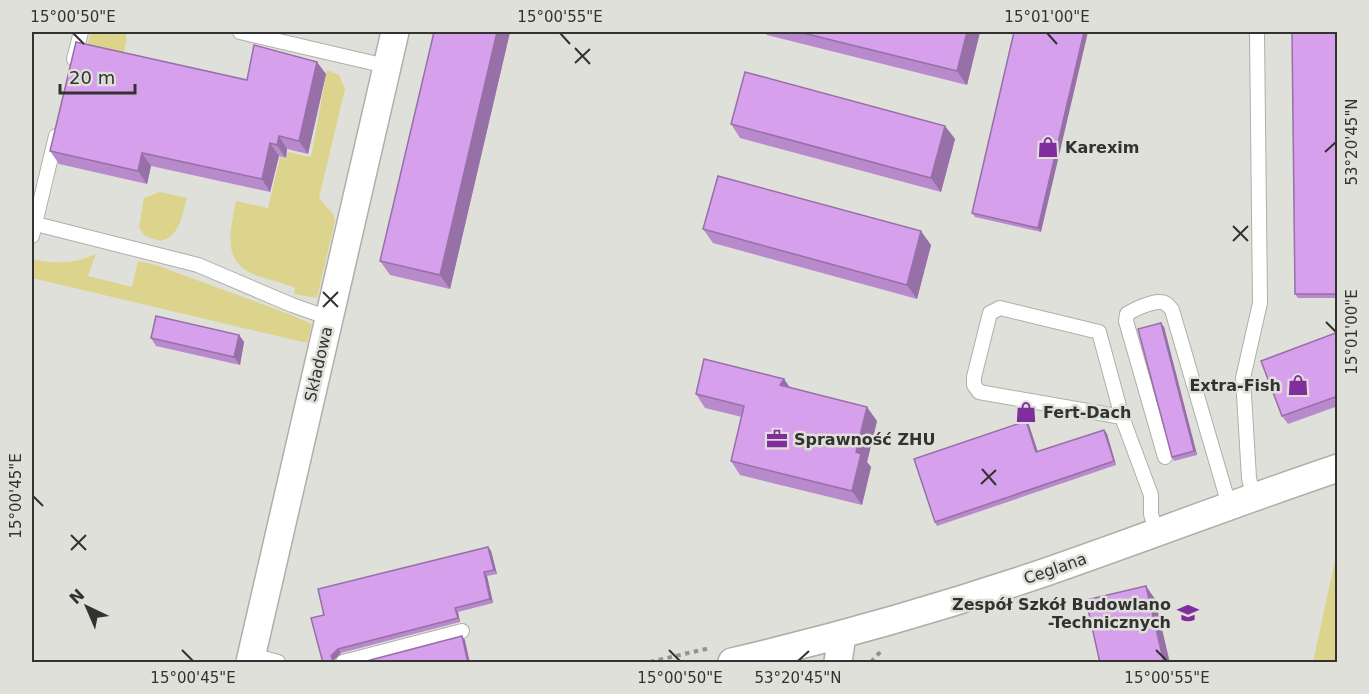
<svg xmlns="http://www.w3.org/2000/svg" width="1369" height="694" viewBox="0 0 1369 694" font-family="'DejaVu Sans',sans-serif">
<rect width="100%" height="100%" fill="#e0e0da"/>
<g fill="#dcd48d">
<path d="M91,32h34l2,7 -4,16 -38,-3z"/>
<path d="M327,70l12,5 6,14 -26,109 14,16 2,7 -18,77 -23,-4 1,-6c-13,-6 -27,-8 -40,-13 -35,-14 -24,-46 -19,-74l32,7 12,-51 6,2 2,-7 23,5z"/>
<path d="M160,192l27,6c-5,17 -7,39 -27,43l-15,-5 -6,-9 5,-29z"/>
<path d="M96,254l-8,22 44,11 6,-26 18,4 133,49 23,10 -5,19 -275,-65v-19c23,5 42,5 64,-5z"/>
<path d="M1337,550v112h-24l24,-111z"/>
</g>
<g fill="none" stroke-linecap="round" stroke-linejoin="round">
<defs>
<g id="service">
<path d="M240,32l146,34"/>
<path d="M74,59l7,-27"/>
<path d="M36,224l162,41 94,40 37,13"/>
<path d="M32,236l24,-100"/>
<path d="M1122,417l-23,-85 -99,-24 -10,5 -16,64v8l5,7 143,25 29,78v19l5,17"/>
<path d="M1165,457l-39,-136 1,-7c6,-4 25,-13 33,-12 6,0 9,4 12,8l57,195"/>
<path d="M1253,496l-4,-18 -6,-100 17,-75 -3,-271"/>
<path d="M252,655l26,7"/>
<path d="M343,662l119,-31"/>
</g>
<g id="minor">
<path d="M250,662l145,-630"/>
<path d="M732,662c106,-25 211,-55 314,-90 98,-34 194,-71 292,-104"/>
<path d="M838,662l4,-27"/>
</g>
</defs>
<use href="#service" stroke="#afafa9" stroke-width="16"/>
<use href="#minor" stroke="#afafa9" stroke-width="30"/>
<g stroke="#92928e" stroke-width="4" stroke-dasharray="4.5 4.5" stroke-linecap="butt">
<path d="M650,662l60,-14"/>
<path d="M871,662l10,-11"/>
</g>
<use href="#service" stroke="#fff" stroke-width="14"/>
<use href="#minor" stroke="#fff" stroke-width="27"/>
</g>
<g fill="#b88acc">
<path d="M434,32h76l-60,257 -60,-14 -10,-14z"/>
<path d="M764,32h216l-13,53 -200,-50z"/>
<path d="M1014,32l27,200 -66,-15 -3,-4z"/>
<path d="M1338,32v266h-40l-3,-4z"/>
<path d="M326,74l-18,80 -21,-5 -1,9 -7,-2 -9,36 -119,-26 -4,18 -88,-20 -9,-13z"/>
<path d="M731,124l214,2 10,13 -14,53 -201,-54z"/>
<path d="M703,229l228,16 -14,54 -204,-56z"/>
<path d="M1161,323l3,4 33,128 -23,6 -2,-4z"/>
<path d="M1338,332v74l-50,18 -6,-8z"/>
<path d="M239,335l5,7 -4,23 -84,-19 -5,-8z"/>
<path d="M784,379l6,9 87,33 -10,41 4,5 -9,38 -122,-30 -9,-14 11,-44 -37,-9 -9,-14z"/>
<path d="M1026,421l3,4 9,27 66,-22 3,4 9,31 -179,61 -2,-4z"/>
<path d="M488,547l3,4 6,23 -10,2 6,27 -35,9 2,10 -119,31 -7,7 1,3h-12l1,-48z"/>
</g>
<g fill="#9670a6">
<path d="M497,32h13l-60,257 -10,-14z"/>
<path d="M967,32h13l-13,53 -10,-14z"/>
<path d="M1084,32h4l-47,200 -3,-4z"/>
<path d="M317,62l9,12 -18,80 -9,-13z"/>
<path d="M945,126l10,13 -14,53 -10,-14z"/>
<path d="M279,136l8,13 -1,9 -9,-13z"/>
<path d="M270,143l9,13 -9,36 -8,-13z"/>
<path d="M142,153l9,13 -4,18 -9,-13z"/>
<path d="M921,231l10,14 -14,54 -10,-14z"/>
<path d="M1161,323l3,4 33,128 -3,-4z"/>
<path d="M239,335l5,7 -4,23 -6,-8z"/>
<path d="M784,379l9,13 -13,-7z"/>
<path d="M867,407l10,14 -10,41 4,5 -9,38 -10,-14 4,-39z"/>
<path d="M1026,421l3,4 10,31 -3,-4z"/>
<path d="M1104,430l3,4 9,31 -2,-4z"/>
<path d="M488,547l3,4 6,23 -3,-4z"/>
<path d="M484,572l3,4 6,27 -3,-4z"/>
<path d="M1146,586l9,13 15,64h-6z"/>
<path d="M455,608l3,4 2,10 -2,-4z"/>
<path d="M462,636l3,4 5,23h-2z"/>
<path d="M338,649l3,4 -7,7 1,3h-1l-3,-7z"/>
</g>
<g fill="#d6a0ed" stroke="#9670a6" stroke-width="1.5">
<path d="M434,32h63l-57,243 -60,-14z"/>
<path d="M799,32h168l-10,39z"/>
<path d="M1014,32h70l-46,196 -66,-15z"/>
<path d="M1292,32h46v262h-43z"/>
<path d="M76,42l171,38 7,-35 63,17 -18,79 -20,-5 -2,9 -7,-2 -8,36 -120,-26 -4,18 -88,-20z"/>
<path d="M745,72l200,54 -14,52 -200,-54z"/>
<path d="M718,176l203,55 -14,54 -204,-56z"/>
<path d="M156,316l83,19 -5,22 -83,-19z"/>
<path d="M1161,323l33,128 -22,6 -34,-128z"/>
<path d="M1338,332v64l-56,20 -21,-55z"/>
<path d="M704,359l80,20 -4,6 87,22 -11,45 5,2 -9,37 -121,-30 13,-55 -48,-12z"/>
<path d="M1026,421l10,31 68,-22 10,31 -179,61 -21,-63z"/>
<path d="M488,547l6,23 -10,2 6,27 -35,9 3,10 -120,31 -7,7 3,7h-11l-12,-45 13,-3 -6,-26z"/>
<path d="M1146,586l18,77h-64l-14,-63z"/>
<path d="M462,636l6,27h-109z"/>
</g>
<path fill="none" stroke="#323230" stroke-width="2" d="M73,33l11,11M560,33l10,11M1047,33l10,11M575,48l15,16M575,63l15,-14M1325,152l11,-10M1233,226l15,15M1233,241l15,-15M323,292l15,15M323,307l15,-15M1326,322l10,10M982,469l14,16M981,484l15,-14M33,496l10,10M71,535l15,15M71,550l15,-15M182,650l11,11M669,650l11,11M1156,650l11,11M798,661l11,-10"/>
<defs>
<symbol id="shop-bare" viewBox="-9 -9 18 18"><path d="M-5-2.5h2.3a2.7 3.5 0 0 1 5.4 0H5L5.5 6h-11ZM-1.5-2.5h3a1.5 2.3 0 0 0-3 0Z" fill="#802e9e" stroke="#e0e0da" stroke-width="2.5" paint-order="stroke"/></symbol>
<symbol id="office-bare" viewBox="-9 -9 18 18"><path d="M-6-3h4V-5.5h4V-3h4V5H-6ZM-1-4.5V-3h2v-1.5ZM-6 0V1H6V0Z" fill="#802e9e" stroke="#e0e0da" stroke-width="2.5" paint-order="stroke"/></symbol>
<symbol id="school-bare" viewBox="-9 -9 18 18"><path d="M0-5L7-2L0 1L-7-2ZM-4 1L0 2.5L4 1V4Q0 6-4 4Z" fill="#802e9e" stroke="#e0e0da" stroke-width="2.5" paint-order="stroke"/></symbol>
</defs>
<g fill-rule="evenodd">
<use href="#shop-bare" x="1033" y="132" width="30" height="30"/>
<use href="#shop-bare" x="1283" y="370" width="30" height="30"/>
<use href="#shop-bare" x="1011" y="397" width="30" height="30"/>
<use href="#office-bare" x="762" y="424" width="30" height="30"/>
<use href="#school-bare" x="1173" y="598" width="30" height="30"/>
</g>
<g text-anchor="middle" stroke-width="5" stroke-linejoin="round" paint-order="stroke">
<g font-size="16" font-weight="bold" fill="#323230" stroke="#e0e0da" text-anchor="start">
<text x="1065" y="153">Karexim</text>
<text x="1281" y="391" text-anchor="end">Extra-Fish</text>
<text x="1043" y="418">Fert-Dach</text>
<text x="794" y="445">Sprawność ZHU</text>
<text x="1171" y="610" text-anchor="end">Zespół Szkół Budowlano<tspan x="1171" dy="18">-Technicznych</tspan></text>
</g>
<g font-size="16" fill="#323230" stroke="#e0e0da">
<text transform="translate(318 364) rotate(-77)" y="6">Składowa</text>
<text transform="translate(1055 568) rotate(-19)" y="6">Ceglana</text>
</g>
</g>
<rect width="1369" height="694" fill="none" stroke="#e0e0da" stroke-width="66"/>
<g transform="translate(87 607) rotate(316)" stroke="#e0e0da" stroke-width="4.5" paint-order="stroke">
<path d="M0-4.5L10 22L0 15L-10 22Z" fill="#323230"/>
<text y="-9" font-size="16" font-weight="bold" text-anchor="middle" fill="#323230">N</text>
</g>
<path d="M60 84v9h75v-9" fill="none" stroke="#323230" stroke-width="3"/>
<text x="69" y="84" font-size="18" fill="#323230" stroke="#e0e0da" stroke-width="4.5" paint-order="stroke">20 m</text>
<rect x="33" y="33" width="1303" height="628" fill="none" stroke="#323230" stroke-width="2"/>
<g font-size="15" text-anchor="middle" fill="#323230">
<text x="73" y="22">15°00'50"E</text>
<text x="560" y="22">15°00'55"E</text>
<text x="1047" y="22">15°01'00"E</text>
<text transform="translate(1352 142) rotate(-90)" y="5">53°20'45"N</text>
<text transform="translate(1352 332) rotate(-90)" y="5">15°01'00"E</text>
<text transform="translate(16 496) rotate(-90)" y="5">15°00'45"E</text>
<text x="193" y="683">15°00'45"E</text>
<text x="680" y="683">15°00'50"E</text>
<text x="798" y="683">53°20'45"N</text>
<text x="1167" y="683">15°00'55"E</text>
</g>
</svg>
